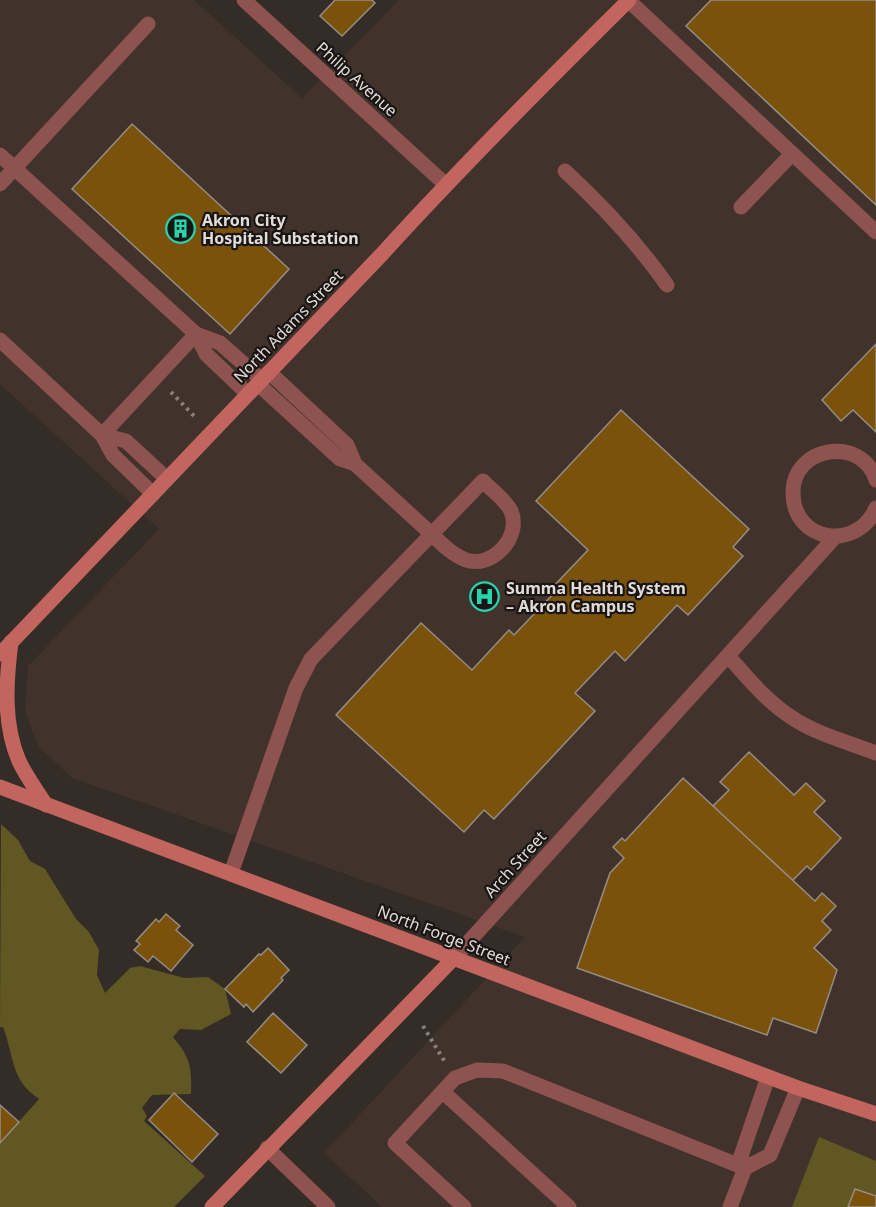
<svg xmlns="http://www.w3.org/2000/svg" width="876" height="1207" viewBox="0 0 876 1207" font-family="'Noto Sans',sans-serif">
<rect width="100%" height="100%" fill="#342c27"/>
<path fill="#41332c" d="M0,0h194l108,98 97,-98h477v1207h-494l-58,-54 201,-216 -453,-159 -34,-32 -13,-35 3,-45 131,-137 -159,-145z"/>
<g fill="#615722">
<path d="M1,824l17,16 12,21 15,8 31,50 13,13 10,18 -2,25 8,18 25,-25 10,-2 44,12 24,-1 17,12 6,25 -30,16 -21,-1 -7,8c17,20 19,30 18,57l-39,1 -10,13 5,8 -3,5 61,55 -31,31h-174v-64l39,-44c-29,-19 -25,-44 -36,-72h-3z"/>
<path d="M819,1137l57,24v46h-84z"/>
</g>
<g fill="#7a520c" stroke="#948d85" stroke-width="1.5">
<path d="M335,0h37l3,3 -33,33 -22,-20z"/>
<path d="M711,0h165v205l-190,-179z"/>
<path d="M132,124l157,145 -59,65 -158,-145z"/>
<path d="M876,344v88l-23,-22 -12,11 -19,-21z"/>
<path d="M621,410l128,119 -16,18 10,9 -55,59 -11,-10 -52,56 -10,-10 -40,42 20,18 -101,108 -10,-9 -20,22 -128,-117 85,-92 51,47 37,-40 5,5 40,-42 -2,-5 36,-38 -52,-49z"/>
<path d="M749,752l45,43 12,-12 19,18 -11,11 27,26 -30,32 -4,-4 -15,15 -79,-75 16,-16 -9,-8z"/>
<path d="M683,778l132,123 7,-8 14,13 -14,15 9,9 -17,18 23,22 -21,63 -43,-15 -6,17 -190,-67 33,-95 14,-15 -11,-11 9,-9 3,3z"/>
<path d="M166,914l14,12 -4,4 17,15 -22,26 -18,-15 -5,6 -14,-12 6,-6 -4,-3 20,-22 3,3z"/>
<path d="M268,948l21,22 -8,8 2,2 -30,32 -7,-8 -2,3 -19,-18 34,-35 2,1z"/>
<path d="M273,1013l34,32 -26,28 -34,-31z"/>
<path d="M174,1093l44,41 -26,28 -43,-42z"/>
<path d="M0,1105l19,17 -19,21z"/>
<path d="M855,1189l21,7v11h-28z"/>
</g>
<g fill="none" stroke-linecap="round" stroke-linejoin="round">
<g stroke="#88817d" stroke-width="4" stroke-dasharray="3 4.5" stroke-linecap="butt">
<path d="M171,392l26,27"/>
<path d="M423,1026l22,36"/>
</g>
<g stroke="#8e534e" stroke-width="15">
<path d="M0,155l196,179 -94,101 -102,-95"/>
<path d="M565,171c39,36 71,70 102,114"/>
<path d="M0,184l148,-160"/>
<path d="M741,207l51,-53"/>
<path d="M269,372l78,73 8,19"/>
<path d="M248,394l-42,-40 -10,-20 24,9 42,37"/>
<path d="M153,494l-40,-39 -11,-20 24,6 41,38"/>
<path d="M728,656c19,21 38,45 63,61 25,17 56,25 85,36"/>
<path d="M231,873l65,-185 15,-29 172,-178c8,9 23,19 28,30 11,26 -19,58 -45,49 -16,-6 -28,-20 -40,-31 -24,-22 -47,-43 -71,-65l-15,-5 -82,-75"/>
<path d="M443,1092l126,115"/>
<path d="M745,1168l-4,-12 27,-79"/>
<path d="M464,1207l-69,-64 60,-65 22,-8 26,1 242,97"/>
<path d="M730,1207l15,-39 25,-13 28,-67"/>
</g>
<g stroke="#8e534e" stroke-width="15">
<path d="M244,0l201,184"/>
<path d="M628,0l248,232"/>
<path d="M876,480c-14,-45 -84,-34 -83,13 0,49 64,59 83,15"/>
<path d="M454,958l381,-421"/>
<path d="M267,1148l61,59"/>
</g>
<g stroke="#c3655f" stroke-width="15">
<path d="M11,642c-5,40 -8,82 8,119 7,15 18,30 27,44"/>
<path d="M0,654l383,-401c79,-87 162,-170 246,-253"/>
<path d="M0,787l798,301 78,26"/>
<path d="M212,1207l242,-249"/>
</g>
</g>
<defs>
<symbol id="building-ring" viewBox="-11 -11 22 22"><circle r="9.5" fill="#191513" stroke="#25d5ae" stroke-width="1.5"/><path d="M-4-6H4V6H1V3H-1V6H-4ZM-2.5-4.3h1.7v1.8h-1.7ZM.8-4.3h1.7v1.8H.8ZM-2.5-1h1.7V.8h-1.7ZM.8-1h1.7V.8H.8Z" fill="#25d5ae"/></symbol>
<symbol id="hospital-ring" viewBox="-11 -11 22 22"><circle r="9.5" fill="#191513" stroke="#25d5ae" stroke-width="1.5"/><path d="M-5-5h3v3.5h4V-5h3V5h-3V1.5h-4V5h-3Z" fill="#25d5ae"/></symbol>
</defs>
<g fill-rule="evenodd">
<use href="#building-ring" x="164" y="212" width="33" height="33"/>
<use href="#hospital-ring" x="468" y="580" width="33" height="33"/>
</g>
<g text-anchor="middle" stroke-width="4.5" stroke-linejoin="round" paint-order="stroke">
<g font-size="16" fill="#e2dcd9" stroke="#191513">
<text transform="translate(357 79) rotate(42)" y="6">Philip Avenue</text>
<text transform="translate(288 326) rotate(-46)" y="6">North Adams Street</text>
<text transform="translate(515 864) rotate(-48)" y="6">Arch Street</text>
<text transform="translate(444 935) rotate(21)" y="6">North Forge Street</text>
</g>
<g font-size="16" font-weight="bold" fill="#e2dcd9" stroke="#191513" text-anchor="start">
<text x="202" y="226">Akron City<tspan x="202" dy="18">Hospital Substation</tspan></text>
<text x="506" y="594">Summa Health System<tspan x="506" dy="18">– Akron Campus</tspan></text>
</g>
</g>
</svg>
